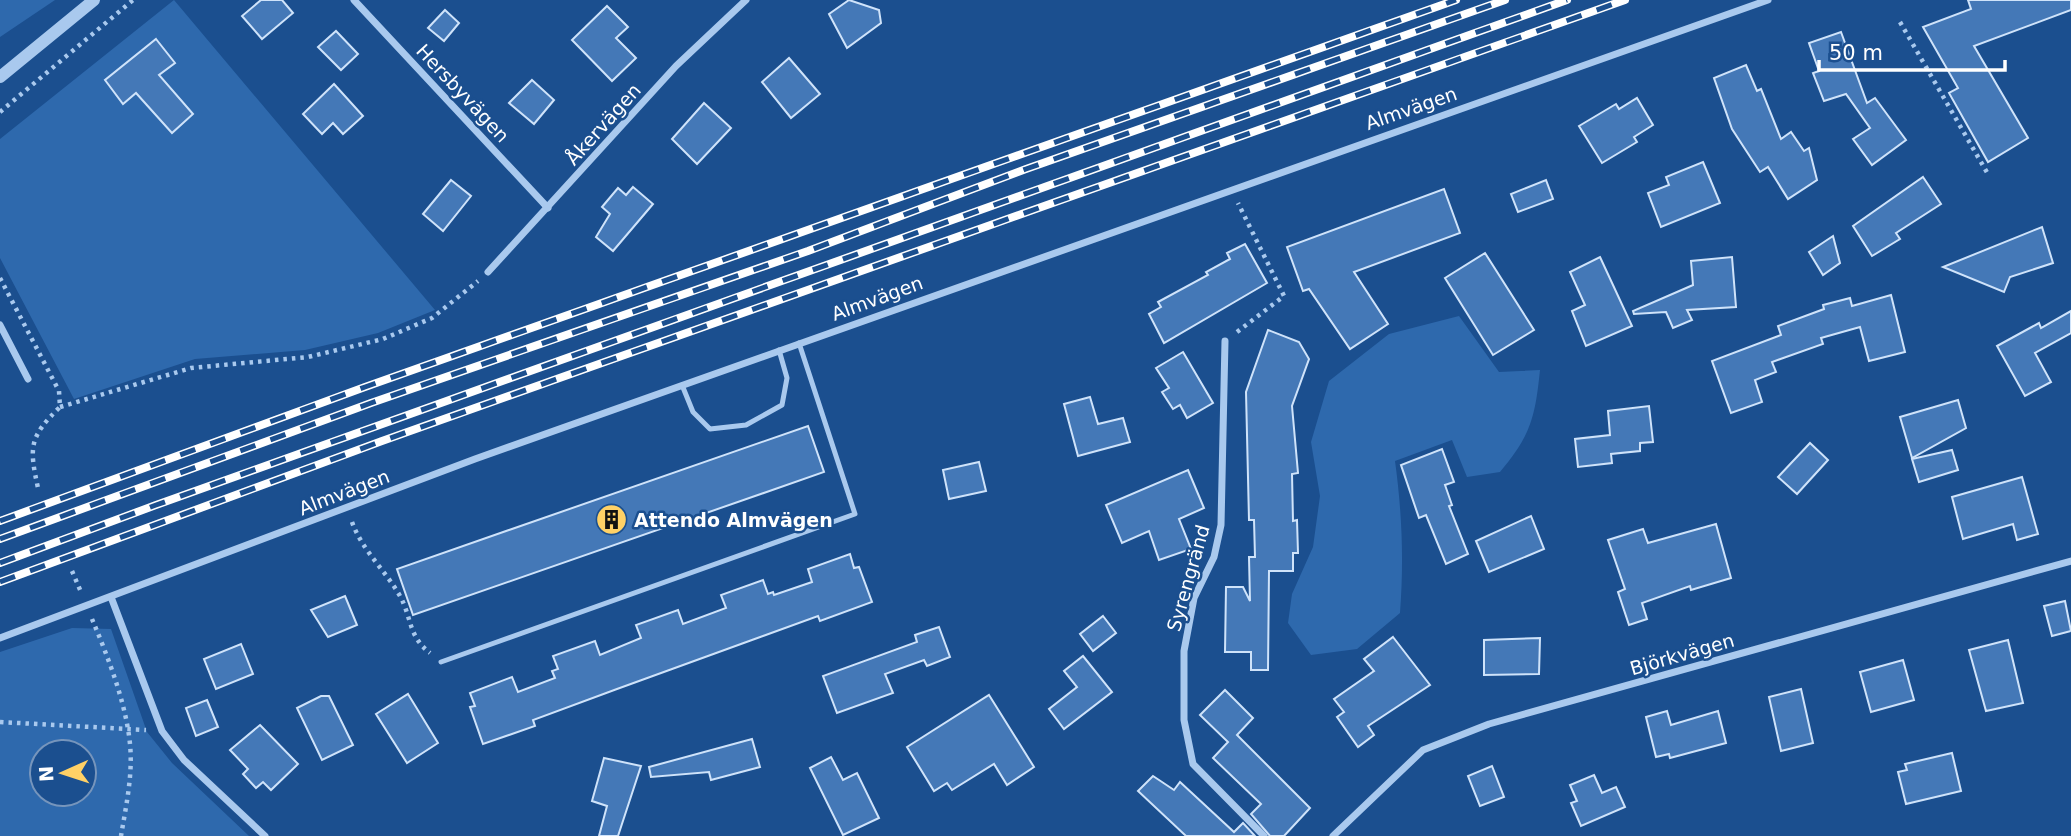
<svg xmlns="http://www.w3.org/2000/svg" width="2071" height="836" viewBox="0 0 2071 836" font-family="'DejaVu Sans',sans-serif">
<rect width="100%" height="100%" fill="#1b4f8f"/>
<g fill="#2e69ad" fill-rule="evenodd">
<path d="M0,0h55l-55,37z"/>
<path d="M174,0l261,310 -57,23 -73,17 -110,9 -121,40 -74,-141v-119z"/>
<path d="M1459,316l40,56 41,-2c-5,48 -9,65 -40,102l-33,5 -15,-37 -57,21c7,51 9,100 5,152l-43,36 -46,6 -23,-32 4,-29 21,-47 7,-51 -9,-54 18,-61 60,-47z"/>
<path d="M72,628l39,1 36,103 25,31 77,73h-249v-184zM42,752h42v42h-42z"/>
</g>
<g fill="#4478b7" stroke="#cfe3fa" stroke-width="2">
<path d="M261,0h21l11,13 -31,26 -20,-23z"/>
<path d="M849,0l30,10 2,13 -34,25 -18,-34z"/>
<path d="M1968,0h103v10l-97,36 54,92 -40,24 -39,-69 9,-5 -35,-61 48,-18z"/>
<path d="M607,6l21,21 -12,11 20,20 -24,23 -40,-41z"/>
<path d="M445,10l14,13 -15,18 -16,-13z"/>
<path d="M336,31l22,23 -17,16 -23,-23z"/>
<path d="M1841,32l26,71 8,-5 31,42 -34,25 -19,-26 17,-11 -24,-34 -22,7 -11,-28 6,-2 -10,-28z"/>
<path d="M156,39l19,24 -16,12 34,39 -21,19 -36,-40 -13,11 -18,-24z"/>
<path d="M789,58l31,36 -29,24 -29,-36z"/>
<path d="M1746,65l11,26 4,-2 20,50 10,-7 13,19 5,-3 8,32 -29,19 -20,-32 -8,5 -28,-43 -18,-51z"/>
<path d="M532,80l22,20 -20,24 -25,-21z"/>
<path d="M334,84l29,32 -20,18 -10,-11 -11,11 -19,-20z"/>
<path d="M1637,98l16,27 -19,12 3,5 -35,21 -23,-37 37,-22 3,5z"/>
<path d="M704,103l27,25 -34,36 -25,-25z"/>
<path d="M1703,162l17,41 -59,24 -13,-34 21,-8 -3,-8z"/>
<path d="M1923,177l18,27 -45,29 4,6 -28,17 -19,-30z"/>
<path d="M451,180l20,16 -28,35 -20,-17z"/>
<path d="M1546,180l7,19 -35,13 -7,-18z"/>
<path d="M633,187l20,17 -40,47 -17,-14 14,-23 -8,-7 16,-19 8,7z"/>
<path d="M1444,189l16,44 -106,39 34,52 -38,25 -41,-60 -6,2 -16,-44z"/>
<path d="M2042,227l11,36 -43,14 -6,15 -61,-25z"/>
<path d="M1833,236l7,27 -17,12 -14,-23z"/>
<path d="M1245,244l22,39 -103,60 -15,-29 12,-7 -3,-5 50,-27 -2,-3 24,-13 -3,-6z"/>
<path d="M1485,253l49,77 -41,25 -48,-77z"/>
<path d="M1600,257l32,69 -46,20 -14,-35 13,-6 -15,-33z"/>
<path d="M1732,257l4,50 -49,3 5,10 -19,8 -7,-16 -32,2 -1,-3 60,-26 -2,-24z"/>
<path d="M1891,295l14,57 -36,9 -9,-34 -39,11 2,6 -51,18 4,10 -21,8 7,22 -31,11 -19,-52 69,-26 -3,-9 46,-17 -1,-4 27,-7 2,8z"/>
<path d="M2071,311v22l-36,20 16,29 -26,14 -28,-50 42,-23 2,5z"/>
<path d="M1268,330l31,12 10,17 -17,47 6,67 -6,1 1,47 4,-1 1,33h-5v18h-24l-1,99h-17v-18h-26l1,-65h17l7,14 -1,-44h6l-1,-37h-5l-3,-128z"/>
<path d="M1183,352l30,51 -26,15 -7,-13 -7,4 -11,-17 7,-4 -13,-20z"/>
<path d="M1090,397l8,27 25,-6 7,24 -52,14 -14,-52z"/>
<path d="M1958,400l8,28 -54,30 -12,-41z"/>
<path d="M1649,406l4,36 -13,1v8l-29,3 1,9 -34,4 -3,-28 35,-4 -2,-24z"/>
<path d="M808,426l16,46 -411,143 -16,-46z"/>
<path d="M1810,443l18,17 -31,34 -19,-17z"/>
<path d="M1442,449l12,33 -9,3 7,20 -3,1 19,48 -22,10 -20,-49 -7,3 -18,-53z"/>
<path d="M1952,450l6,20 -39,12 -7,-23z"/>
<path d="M979,462l7,29 -37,8 -6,-29z"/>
<path d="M1188,470l16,38 -25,11 12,30 -32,11 -10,-29 -27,12 -16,-38z"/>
<path d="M2022,477l16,57 -21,6 -4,-16 -50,15 -11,-42z"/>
<path d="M1531,516l13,33 -55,23 -13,-31z"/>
<path d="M1716,524l15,54 -40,12 -1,-4 -48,17 5,16 -18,6 -11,-33 7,-3 -17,-49 35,-11 5,14z"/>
<path d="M850,554l4,14 5,-1 13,35 -52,19 -2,-5 -201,73 -84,31 2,6 -52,18 -13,-37 5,-1 -5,-13 42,-16 6,15 37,-14 -3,-7 6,-2 -5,-13 42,-15 5,14 41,-17 -5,-13 42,-15 5,14 43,-16 -5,-13 42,-15 5,14 5,-2 1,3 38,-13 -4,-13z"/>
<path d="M345,596l12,29 -29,12 -17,-27z"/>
<path d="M2065,601l6,30 -19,5 -8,-30z"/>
<path d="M1103,616l13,17 -23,18 -13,-17z"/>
<path d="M939,627l11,30 -23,9 -3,-6 -39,14 8,19 -56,20 -14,-37 94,-34 -2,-7z"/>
<path d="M1393,637l37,48 -62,41 6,9 -16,12 -21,-30 7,-5 -10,-13 40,-28 -10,-12z"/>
<path d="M1540,638l-1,36 -55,1v-35z"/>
<path d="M2008,640l15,63 -37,8 -17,-61z"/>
<path d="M241,644l12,30 -37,15 -12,-30z"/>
<path d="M1083,656l29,36 -48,37 -15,-20 28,-22 -13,-16z"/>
<path d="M1903,660l11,40 -43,12 -11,-40z"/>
<path d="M1801,689l12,54 -32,8 -12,-54z"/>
<path d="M1225,690l28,28 -16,17 73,73 -26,28h-14l-19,-22 10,-10 -48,-46 15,-16 -28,-27z"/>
<path d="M408,694l30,49 -31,20 -31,-49z"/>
<path d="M989,695l45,72 -27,18 -13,-21 -42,26 -5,-7 -13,8 -27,-44z"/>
<path d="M321,696h8l24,49 -31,15 -25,-52z"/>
<path d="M207,700l11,27 -22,9 -10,-28z"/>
<path d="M1667,711l4,14 47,-14 8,32 -56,15 -1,-4 -13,3 -10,-40z"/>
<path d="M260,725l38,39 -27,26 -8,-8 -7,6 -13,-14 5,-5 -18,-19z"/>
<path d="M752,739l8,28 -49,13 -2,-8 -58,5 -2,-10z"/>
<path d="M1952,753l9,38 -55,13 -8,-32 9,-2 -2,-6z"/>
<path d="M831,757l12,23 14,-7 22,45 -36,17 -33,-67z"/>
<path d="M604,758l37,8 -23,70h-19l8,-30 -15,-5z"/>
<path d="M1492,766l12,31 -24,9 -12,-30z"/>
<path d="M1594,775l8,18 14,-6 9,20 -44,19 -10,-23 6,-2 -7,-16z"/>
<path d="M1153,776l21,14 6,-8 54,50 9,-9 12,13h-69l-48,-45z"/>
</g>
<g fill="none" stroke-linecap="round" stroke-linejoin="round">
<g stroke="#a9c9ee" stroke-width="4.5" stroke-dasharray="3.5 5" stroke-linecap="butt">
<path d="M1900,22l89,154"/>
<path d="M0,112l133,-112"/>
<path d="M0,278l59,113 1,16c-31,30 -31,40 -22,81"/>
<path d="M1237,332l47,-36 -46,-93"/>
<path d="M60,407l131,-39 117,-11 75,-18 49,-21 46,-37"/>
<path d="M352,522c10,28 33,48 48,74 12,22 8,40 30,57"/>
<path d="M72,571l9,21"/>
<path d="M92,619c16,38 34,84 38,125 3,31 -4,62 -9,92"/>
<path d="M0,722l146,8"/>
</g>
<g stroke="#a9c9ee" stroke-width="5">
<path d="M682,385l11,27 17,17 36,-4 36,-20 5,-27 -8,-28"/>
<path d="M441,662l414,-148 -56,-171"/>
</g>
<g stroke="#a9c9ee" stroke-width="7">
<path d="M354,0l194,208"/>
<path d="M488,272l188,-206 70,-66"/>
<path d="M0,325l28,54"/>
<path d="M1225,341l-4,184 -7,32 -20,41 -10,53v69l9,44 71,72"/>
<path d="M111,597l51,134 22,29 81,76"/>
<path d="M0,638l475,-179 1293,-459"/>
<path d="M1333,836l90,-86 66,-26 582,-163"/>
</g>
<path stroke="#a9c9ee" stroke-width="12" d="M0,77l94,-77"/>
<defs>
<g id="rail">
<path d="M0,521l365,-134 1091,-387"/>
<path d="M0,539l371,-136 437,-152 218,-82 479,-169"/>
<path d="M0,563l156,-58 1411,-505"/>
<path d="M0,582l382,-141 1243,-441"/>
</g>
</defs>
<use href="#rail" stroke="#fff" stroke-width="8"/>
<use href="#rail" stroke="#1b4f8f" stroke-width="5" stroke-dasharray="16" stroke-linecap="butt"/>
</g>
<defs>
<symbol id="building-disc" viewBox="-11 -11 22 22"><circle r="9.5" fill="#ffd166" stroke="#1b4f8f"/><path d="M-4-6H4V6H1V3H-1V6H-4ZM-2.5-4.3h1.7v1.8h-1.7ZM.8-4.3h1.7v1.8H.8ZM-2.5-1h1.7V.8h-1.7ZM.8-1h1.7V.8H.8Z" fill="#111"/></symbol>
</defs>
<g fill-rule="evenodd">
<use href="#building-disc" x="594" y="502" width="35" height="35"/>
</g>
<g text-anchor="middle" stroke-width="5" stroke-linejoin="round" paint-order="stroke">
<g font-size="19" fill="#fff" stroke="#1b4f8f">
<text transform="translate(463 93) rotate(47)" y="7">Hersbyvägen</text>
<text transform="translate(1411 108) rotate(-19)" y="7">Almvägen</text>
<text transform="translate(603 124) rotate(-48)" y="7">Åkervägen</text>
<text transform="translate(877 298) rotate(-20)" y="7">Almvägen</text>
<text transform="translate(344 492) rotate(-21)" y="7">Almvägen</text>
<text transform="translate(1188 578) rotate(-74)" y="7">Syrengränd</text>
<text transform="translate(1682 654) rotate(-16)" y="7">Björkvägen</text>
</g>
<g font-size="19" font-weight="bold" fill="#fff" stroke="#1b4f8f" text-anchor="start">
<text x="634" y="527">Attendo Almvägen</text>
</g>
</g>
<g transform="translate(63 773) rotate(267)"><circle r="33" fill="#1b4f8f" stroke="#7695bc" stroke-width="2"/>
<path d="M0-5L12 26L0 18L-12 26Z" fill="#ffd166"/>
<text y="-10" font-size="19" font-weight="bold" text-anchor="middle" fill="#ffffff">N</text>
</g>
<path d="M1819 60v10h186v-10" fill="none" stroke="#ffffff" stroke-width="3.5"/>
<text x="1829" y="60" font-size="21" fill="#ffffff" stroke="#1b4f8f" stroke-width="5" paint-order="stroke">50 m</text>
</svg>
